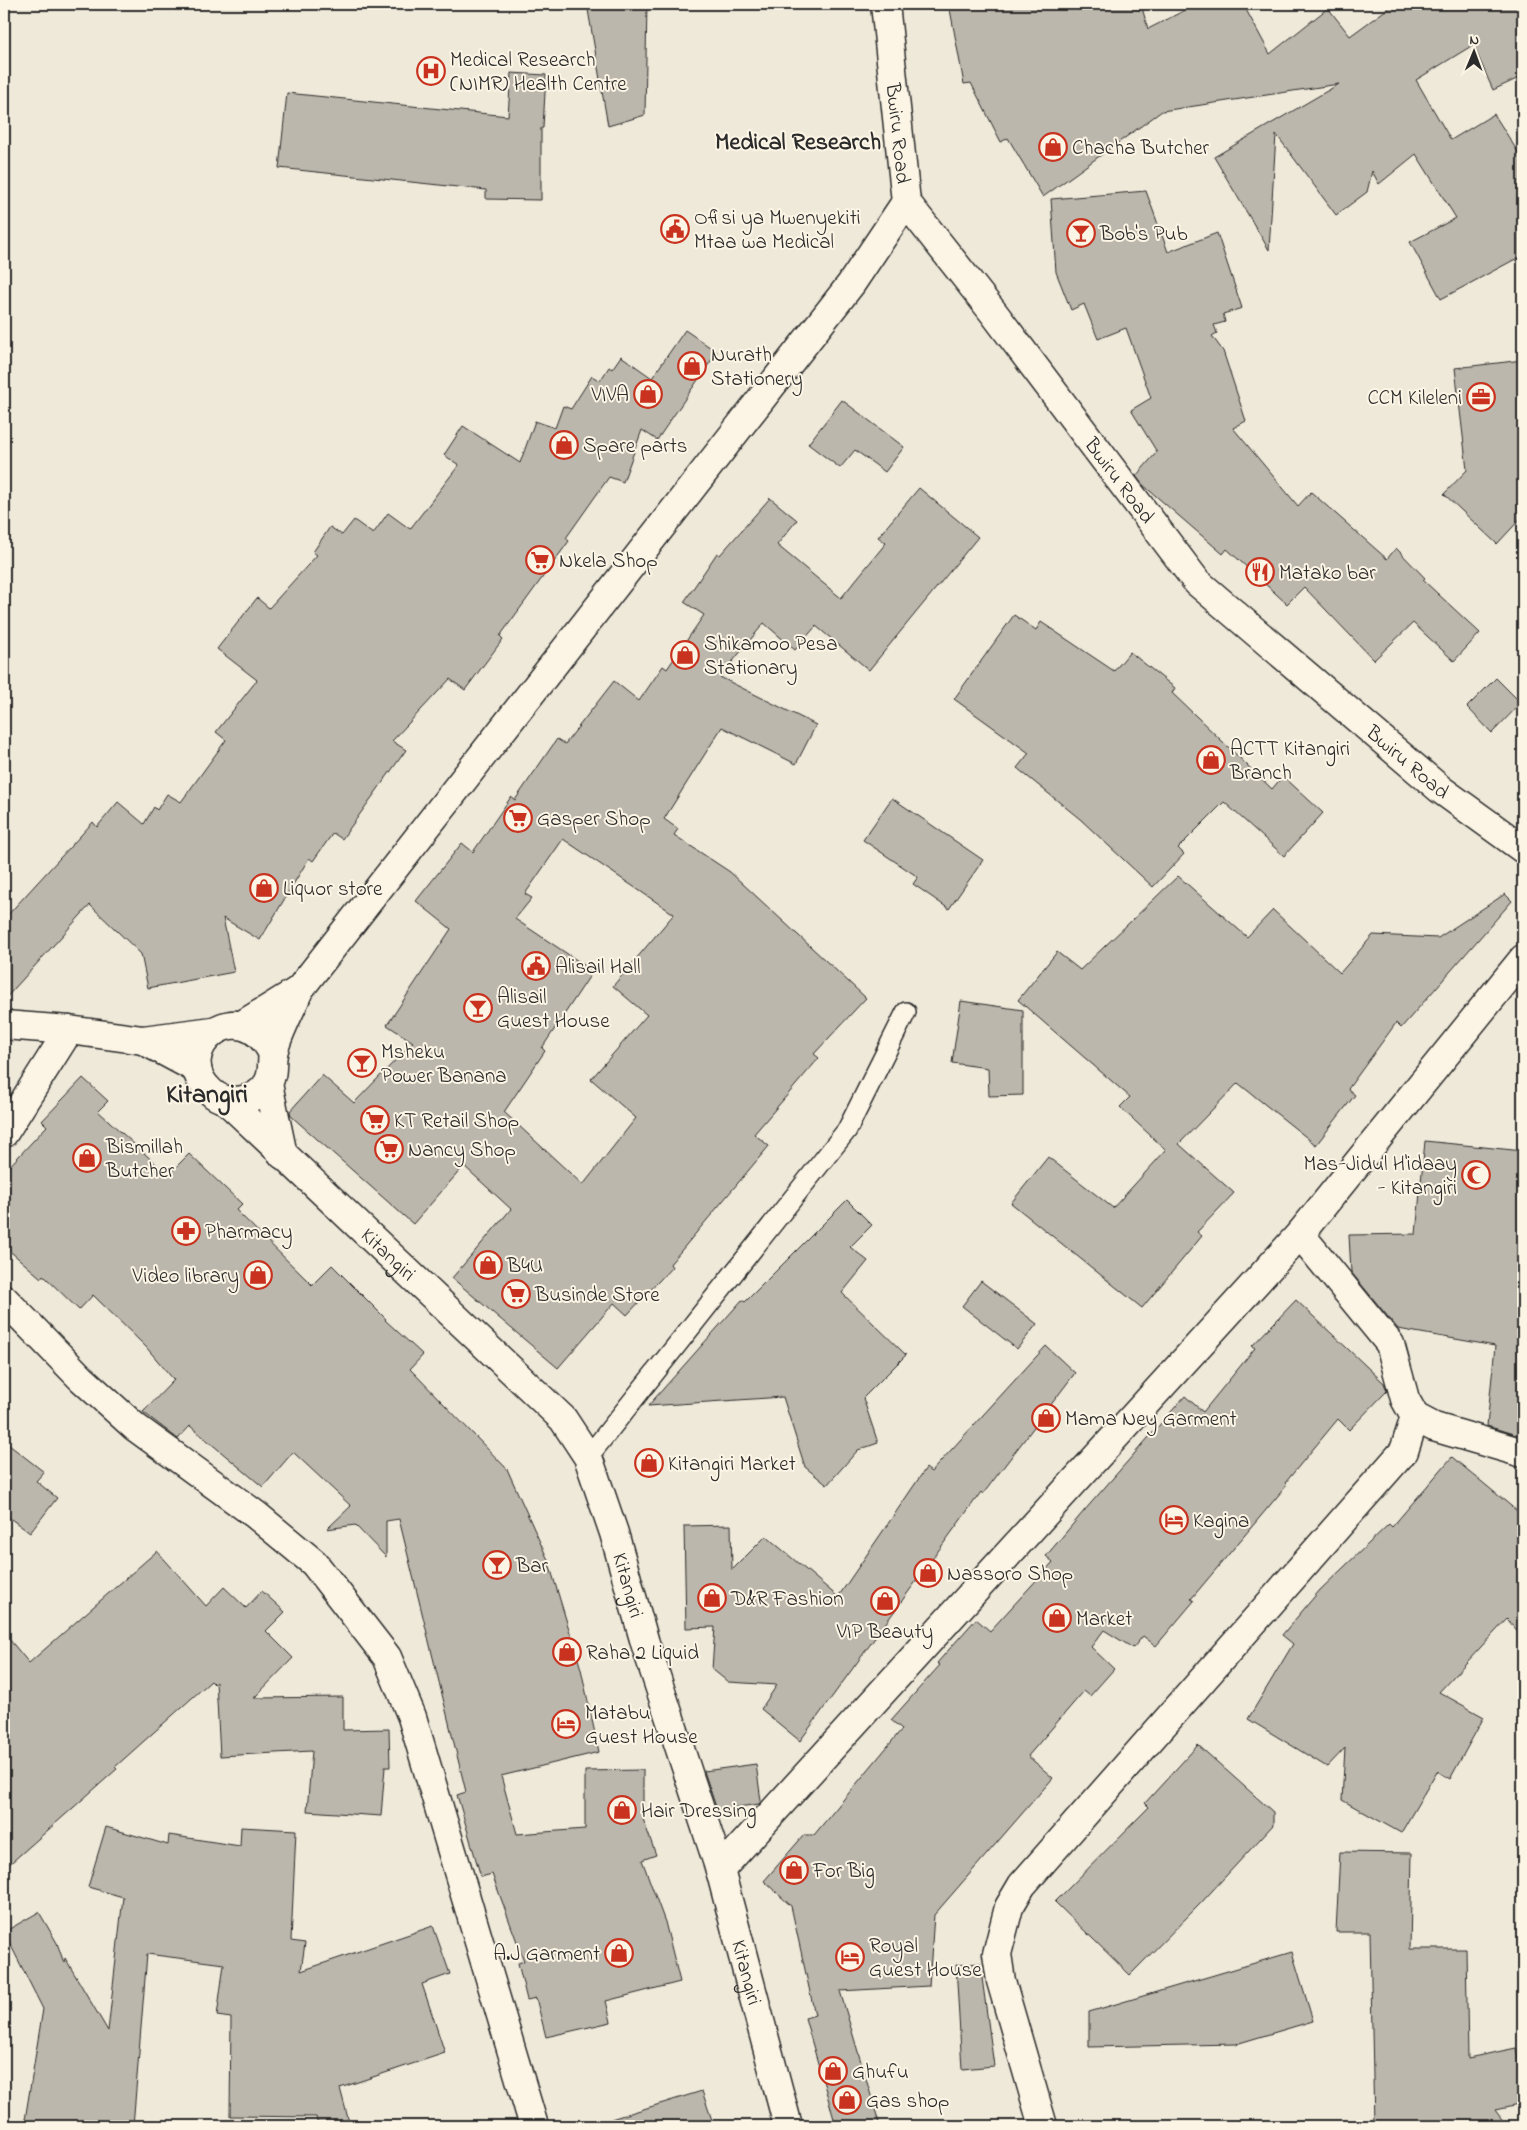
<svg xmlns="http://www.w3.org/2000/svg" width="1527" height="2130" viewBox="0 0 1527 2130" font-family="'Indie Flower',sans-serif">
<rect width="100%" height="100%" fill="#efe9da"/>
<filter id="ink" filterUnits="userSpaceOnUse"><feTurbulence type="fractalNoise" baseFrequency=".02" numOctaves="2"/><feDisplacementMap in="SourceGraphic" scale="10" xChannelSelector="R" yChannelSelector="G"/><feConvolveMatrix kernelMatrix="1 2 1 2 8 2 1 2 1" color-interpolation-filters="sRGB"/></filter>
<g filter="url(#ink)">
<g fill="#bcb7ac" stroke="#2b2b2b" fill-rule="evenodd">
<path d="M587,4h60l-2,111 -37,11z"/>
<path d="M949,4h192l7,25 49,-25h46l27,50 58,-46 22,28 44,-32h129v72l-30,14 -20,-45 -57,35 35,60 43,-26 29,46v95l-82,44 -31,-57 46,-24 -40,-64 -37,30 -7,-13 -5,21 -31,23 -60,-81 -7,116 -55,-93 125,-73 -177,27 -119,86 -35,-59 -7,4 -30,-59 -7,1z"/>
<path d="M511,73l35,2 -3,53h-2v72l-55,-1v-9l-207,-22 8,-75 221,23z"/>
<path d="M1146,191l22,61 49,-19 25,75 -19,6 2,8 -11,3 3,8 -5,3 11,15 23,70 -13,7 65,78 13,-14 76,67 9,-11 29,30 -2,2 57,53 -26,28 -41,-38 -39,37 -70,-73 -17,17 -60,-55 -4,5 -81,-70 -6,-8 21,-24 -26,-42 20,-12 -25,-70 -28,11 -14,-35 -13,6 -15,-38 -5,-73z"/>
<path d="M685,330l32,22 -60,88 -15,-10 -19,52 -14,-5 -43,61 3,3 -69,95 3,3 -38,51 -15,-11 -58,62 14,9 -64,89 -9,-6 -20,28 -4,-3 -49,82 -37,-22 11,54 -86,16 -7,-34 -51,-49 -86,95v-81l89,-97 4,5 21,-25 26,22 10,-17 3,3 10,-16 14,8 45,-62 -10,-8 41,-52 -40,-31 40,-51 12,10 48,-53 -4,-3 17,-25 12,8 12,-15 19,14 15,-21 22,16 49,-64 -15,-10 19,-29 57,37 15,-42 20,7 8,-22 8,3 21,-33 8,5 9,-14 3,2 9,-13 31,22z"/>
<path d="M1523,360v156l-26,28 -53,-50 23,-24 -12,-102z"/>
<path d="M842,400l62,47 -19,25 -30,-22 -15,18 -32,-24z"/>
<path d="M919,488l59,49 -109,133 -53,-44 -21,24 -31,-27 -44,54 96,48 -20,39 -74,-37 -58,92 14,10 -4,6 56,37 136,126 -52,56 5,4 -65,76 15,12 -99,118 2,3 -45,48 -13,-12 -56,65 -106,-90 59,-69 -47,-43 -51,58 -122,-108 -1,-5 32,-36 32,28 59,-61 -26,-17 64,-96 -35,-28 46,-58 11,9 38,-55 4,3 42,-61 8,5 49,-63 25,20 24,-35 4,3 37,-54 -20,-13 33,-49 3,2 50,-57 27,22 -20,25 64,53 45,-55 -8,-6zM563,839l111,75 -61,72 34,29 -56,64 45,39 -53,67 -79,-73 41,-61 -3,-3 51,-77 -78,-52 17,-21 -7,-4z"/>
<path d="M1014,615l22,15 5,-8 73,49 16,-19 45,36 -3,5 100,96 11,-13 40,37 -39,43 -60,-54 -46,46 6,6 -31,33 -73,-68 -63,-51 12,-15 -75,-54z"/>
<path d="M1496,678l25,25 -29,30 -25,-26z"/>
<path d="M892,798l91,62 -34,49 -36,-25 5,-7 -55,-37z"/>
<path d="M1178,876l69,61 26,-27 67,63 33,-38 65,3 67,-44 7,7 -111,127 -5,-5 -48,66 7,6 -39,50 -78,-62 -59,61 55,49 -37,39 5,4 -60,72 -131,-105 37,-46 65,51 53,-58 -46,-43 10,-10 -112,-97 39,-48 23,18z"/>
<path d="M961,1001l62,9v85l-34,1 -1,-28 -36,-5z"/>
<path d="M83,1078l25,23 -10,10 70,64 21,-21 53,50 -6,6 76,75 20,-20 54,54 -1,1 38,35 -13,14 97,100 41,91 33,109 18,83 -98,24 16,58 68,-5v-58l58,-1v49l13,36 -14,5 23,62 15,60 -74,19 5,21 -65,15 -10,-39 -9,2 -9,-37 6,-2 -32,-87 -11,3 -24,-82 9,-3 -67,-273 -13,2v36l-31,-32 -28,4 24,-23 -58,-54 -30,35 -73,-61 -12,13 -35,-27 31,-32 -28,-33 -53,-52 -14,15 -36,-35 -2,3 -37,-32v-74l43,-46 -5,-5z"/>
<path d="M1425,1141l98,10v286l-36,-11 8,-80 -97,-17 -47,-57 -2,-37 67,-1z"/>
<path d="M847,1200l25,25 -22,22 18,14 -26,32 64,62 -43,43 15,45 -20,7 -31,35 -22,-18 -22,-70 -135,9 94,-106 3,2z"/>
<path d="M981,1281l56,43 -20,25 -55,-43z"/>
<path d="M1296,1300l88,83 3,8 -38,39 -11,-11 -53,64 2,2 -96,114 3,2 -38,45 -13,-10 -10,12 -29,-18 -13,17 23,22 -24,27 -6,-5 -56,65 25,22 -119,137 -5,71 -89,5 40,135h-44l-31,-108 10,-3 -24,-109 -27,-25 40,-46h10l88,-106 -11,-9 49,-55 -3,-2 39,-44 14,12 63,-69 -7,-6 38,-45 101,-115 18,16 52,-64 -3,-2z"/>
<path d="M1046,1346l29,27 -92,121 -2,-2 -181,249 -39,-32 16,-24 -49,-3 -16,-13 3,-42 -29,1 -2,-102 47,-1 1,45 34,-34 72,61 88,-129 5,4z"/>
<path d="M4,1441l40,31 -8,9 21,17 -27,35 -23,-17 -3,4z"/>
<path d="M1452,1457l71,59v121l-16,-18 -68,73 45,25 -34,62 -13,-8 -36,62 -59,-33 3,-52 -18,19 -79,-48 45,-75 -11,-9 38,-45 69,-66 3,3z"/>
<path d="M157,1551l49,55 18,-19 22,21 16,-17 23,21 -19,19 27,27 -39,40 89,-1v33l46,-1 1,38h-5l-4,49 -74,-5 5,-60 -92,5 -4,-74 -2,2 -3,-3 -96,86 2,2 -113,100v-236l25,30z"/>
<path d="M1198,1745l75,67v13l-73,79 -70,71 -75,-73 94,-95 -4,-4z"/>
<path d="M756,1764l5,37 -2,3 -42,6 -13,-39z"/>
<path d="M106,1827l62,18 1,-10 71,11 1,-19 55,3 -5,111 14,2 -4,28 132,-45 17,48 -28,10 23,69 -105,35 10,38h-32l-2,-9 -86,-1 1,-98 -14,-2 7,-52 -77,-10 -14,172h-109l19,-117 -39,-77 35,-20 18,31 7,20 1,-5 43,73 15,-134 -35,-10z"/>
<path d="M1340,1852l72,1 -2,96h56l2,109 48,-10 7,36v20l-28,6 12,16h-133l-4,-194h-34z"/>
<path d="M1292,1952l21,69 -77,23 -147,3v-35z"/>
<path d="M980,1963l14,103 -32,3 -6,-104z"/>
<path d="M702,2091l12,35h-102l-1,-7z"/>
</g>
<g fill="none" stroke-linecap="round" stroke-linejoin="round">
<defs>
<path id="lane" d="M588,1457l259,-327 59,-118"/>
<g id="street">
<path d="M4,1133l65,-103"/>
<path d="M1300,1234l90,110 15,55 10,18 19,10 89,26"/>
<path d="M4,1299l77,79 54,49 121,88 58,48 73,94 25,60 122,409"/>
<path d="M720,1870l580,-636 223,-275"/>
<path d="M1043,2126l-42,-145 -4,-27 12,-47 13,-22 382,-434 11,-34"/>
</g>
<g id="secondary">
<path id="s1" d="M885,4l21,198 87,110 204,270 243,207 83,60"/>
<path d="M4,1025l65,5 74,10 70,-9"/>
<path d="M242,1025l57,-35"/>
<path d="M143,1040l54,29"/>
<path d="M273,1054c-32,-67 -108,-3 -62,38 16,15 46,10 57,-9 6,-10 3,-19 5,-29 3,-18 19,-46 26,-64l552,-706 55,-82"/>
<path d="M268,1084l15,71"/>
<path id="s2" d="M226,1100l337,319 25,38 26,76 31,110 75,227 68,256"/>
</g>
</defs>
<use href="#lane" stroke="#2b2b2b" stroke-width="22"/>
<use href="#street" stroke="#2b2b2b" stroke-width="31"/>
<use href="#secondary" stroke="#2b2b2b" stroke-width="31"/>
<use href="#lane" stroke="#fcf5e5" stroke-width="19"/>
<use href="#street" stroke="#fcf5e5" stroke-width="28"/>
<use href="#secondary" stroke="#fcf5e5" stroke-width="28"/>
</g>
</g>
<defs>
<symbol id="hospital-ring" viewBox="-11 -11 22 22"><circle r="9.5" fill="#fcf5e5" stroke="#c8321e" stroke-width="1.5"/><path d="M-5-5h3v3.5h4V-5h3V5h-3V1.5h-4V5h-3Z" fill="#c8321e"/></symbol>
<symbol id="shop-ring" viewBox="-11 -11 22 22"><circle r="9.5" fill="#fcf5e5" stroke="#c8321e" stroke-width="1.5"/><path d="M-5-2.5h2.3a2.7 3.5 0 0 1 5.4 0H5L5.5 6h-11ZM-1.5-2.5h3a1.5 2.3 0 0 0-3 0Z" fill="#c8321e"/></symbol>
<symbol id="civic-ring" viewBox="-11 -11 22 22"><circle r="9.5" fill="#fcf5e5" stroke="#c8321e" stroke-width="1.5"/><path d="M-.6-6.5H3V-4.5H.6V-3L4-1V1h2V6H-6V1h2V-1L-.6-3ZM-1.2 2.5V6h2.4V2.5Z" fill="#c8321e"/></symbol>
<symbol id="bar-ring" viewBox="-11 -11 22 22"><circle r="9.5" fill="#fcf5e5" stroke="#c8321e" stroke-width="1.5"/><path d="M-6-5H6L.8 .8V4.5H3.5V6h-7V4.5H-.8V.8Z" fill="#c8321e"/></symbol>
<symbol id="office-ring" viewBox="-11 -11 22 22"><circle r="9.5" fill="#fcf5e5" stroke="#c8321e" stroke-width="1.5"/><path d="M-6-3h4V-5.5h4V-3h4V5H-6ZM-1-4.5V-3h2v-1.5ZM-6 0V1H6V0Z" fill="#c8321e"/></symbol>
<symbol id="supermarket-ring" viewBox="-11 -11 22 22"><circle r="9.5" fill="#fcf5e5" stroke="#c8321e" stroke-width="1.5"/><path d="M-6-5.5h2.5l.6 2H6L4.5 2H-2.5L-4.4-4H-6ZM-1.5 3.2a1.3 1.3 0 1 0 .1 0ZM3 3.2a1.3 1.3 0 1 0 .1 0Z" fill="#c8321e"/></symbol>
<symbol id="restaurant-ring" viewBox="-11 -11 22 22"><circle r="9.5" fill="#fcf5e5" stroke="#c8321e" stroke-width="1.5"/><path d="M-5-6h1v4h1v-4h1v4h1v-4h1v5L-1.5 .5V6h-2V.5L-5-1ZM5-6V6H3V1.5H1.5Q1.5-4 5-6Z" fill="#c8321e"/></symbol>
<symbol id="mosque-ring" viewBox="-11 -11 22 22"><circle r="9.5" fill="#fcf5e5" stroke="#c8321e" stroke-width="1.5"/><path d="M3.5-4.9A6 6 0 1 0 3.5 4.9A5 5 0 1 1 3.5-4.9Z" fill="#c8321e"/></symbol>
<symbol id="pharmacy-ring" viewBox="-11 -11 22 22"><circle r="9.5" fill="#fcf5e5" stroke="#c8321e" stroke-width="1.5"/><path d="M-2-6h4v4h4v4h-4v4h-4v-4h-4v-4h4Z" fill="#c8321e"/></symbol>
<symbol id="hotel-ring" viewBox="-11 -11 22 22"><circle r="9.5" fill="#fcf5e5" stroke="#c8321e" stroke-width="1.5"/><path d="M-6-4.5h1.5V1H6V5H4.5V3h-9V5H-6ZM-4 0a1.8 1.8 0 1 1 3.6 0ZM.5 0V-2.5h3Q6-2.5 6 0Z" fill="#c8321e"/></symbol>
</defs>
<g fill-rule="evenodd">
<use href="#hospital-ring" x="415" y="55" width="32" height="32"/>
<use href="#shop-ring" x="1037" y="131" width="32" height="32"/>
<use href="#civic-ring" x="659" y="213" width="32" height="32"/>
<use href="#bar-ring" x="1065" y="217" width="32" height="32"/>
<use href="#shop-ring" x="676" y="350" width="32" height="32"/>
<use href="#shop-ring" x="632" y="378" width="32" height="32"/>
<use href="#office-ring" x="1465" y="381" width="32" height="32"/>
<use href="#shop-ring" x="548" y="429" width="32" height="32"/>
<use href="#supermarket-ring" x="524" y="544" width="32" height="32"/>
<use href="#restaurant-ring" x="1244" y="556" width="32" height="32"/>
<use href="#shop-ring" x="669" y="639" width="32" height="32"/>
<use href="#shop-ring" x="1195" y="744" width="32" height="32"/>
<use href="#supermarket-ring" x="502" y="802" width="32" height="32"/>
<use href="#shop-ring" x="248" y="872" width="32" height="32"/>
<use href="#civic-ring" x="520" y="950" width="32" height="32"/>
<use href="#bar-ring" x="462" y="992" width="32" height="32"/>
<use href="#bar-ring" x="346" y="1047" width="32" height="32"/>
<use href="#supermarket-ring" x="359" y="1104" width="32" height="32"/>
<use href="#supermarket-ring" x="373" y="1133" width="32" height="32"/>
<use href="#shop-ring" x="71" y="1142" width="32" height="32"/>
<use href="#mosque-ring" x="1460" y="1159" width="32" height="32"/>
<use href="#pharmacy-ring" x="170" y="1215" width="32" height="32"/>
<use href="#shop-ring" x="472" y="1249" width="32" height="32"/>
<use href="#shop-ring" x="242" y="1259" width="32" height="32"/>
<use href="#supermarket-ring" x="500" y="1278" width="32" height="32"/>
<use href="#shop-ring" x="1030" y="1402" width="32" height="32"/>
<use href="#shop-ring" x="633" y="1447" width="32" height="32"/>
<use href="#hotel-ring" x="1158" y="1504" width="32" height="32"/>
<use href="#bar-ring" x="481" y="1549" width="32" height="32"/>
<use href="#shop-ring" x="912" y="1557" width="32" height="32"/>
<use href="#shop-ring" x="696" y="1582" width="32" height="32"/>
<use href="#shop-ring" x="869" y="1585" width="32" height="32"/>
<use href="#shop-ring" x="1041" y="1602" width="32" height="32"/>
<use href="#shop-ring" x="551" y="1636" width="32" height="32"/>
<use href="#hotel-ring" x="550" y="1708" width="32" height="32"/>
<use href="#shop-ring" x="606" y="1794" width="32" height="32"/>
<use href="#shop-ring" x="778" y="1854" width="32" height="32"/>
<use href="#shop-ring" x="603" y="1937" width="32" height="32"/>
<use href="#hotel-ring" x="834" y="1941" width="32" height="32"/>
<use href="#shop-ring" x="817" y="2055" width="32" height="32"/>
<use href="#shop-ring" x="831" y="2084" width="32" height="32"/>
</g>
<g text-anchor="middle" stroke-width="4" stroke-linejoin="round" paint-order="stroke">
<g font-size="21" fill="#2b2b2b" stroke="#fcf5e5" text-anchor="start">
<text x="450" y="66">Medical Research<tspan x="450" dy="24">(NIMR) Health Centre</tspan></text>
<text x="1072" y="154">Chacha Butcher</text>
<text x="694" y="224">Ofisi ya Mwenyekiti<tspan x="694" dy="24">Mtaa wa Medical</tspan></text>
<text x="1100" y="240">Bob's Pub</text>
<text x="711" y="361">Nurath<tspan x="711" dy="24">Stationery</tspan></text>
<text x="629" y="401" text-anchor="end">VIVA</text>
<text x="1462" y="404" text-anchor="end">CCM Kileleni</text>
<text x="583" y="452">Spare parts</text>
<text x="559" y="567">Nkela Shop</text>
<text x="1279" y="579">Matako bar</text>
<text x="704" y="650">Shikamoo Pesa<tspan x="704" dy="24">Stationary</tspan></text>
<text x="1230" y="755">ACTT Kitangiri<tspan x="1230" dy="24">Branch</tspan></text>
<text x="537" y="825">Gasper Shop</text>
<text x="283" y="895">Liquor store</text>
<text x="555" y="973">Alisail Hall</text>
<text x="497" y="1003">Alisail<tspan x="497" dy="24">Guest House</tspan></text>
<text x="381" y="1058">Msheku<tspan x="381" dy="24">Power Banana</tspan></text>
<text x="394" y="1127">KT Retail Shop</text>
<text x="106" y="1153">Bismillah<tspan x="106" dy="24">Butcher</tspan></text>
<text x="408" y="1156">Nancy Shop</text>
<text x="1457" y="1170" text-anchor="end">Mas-Jidul H'idaay<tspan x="1457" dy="24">- Kitangiri</tspan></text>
<text x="205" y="1238">Pharmacy</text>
<text x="507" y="1272">B4U</text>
<text x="239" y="1282" text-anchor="end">Video library</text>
<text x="535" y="1301">Businde Store</text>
<text x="1065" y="1425">Mama Ney Garment</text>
<text x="668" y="1470">Kitangiri Market</text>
<text x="1193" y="1527">Kagina</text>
<text x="516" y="1572">Bar</text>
<text x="947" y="1580">Nassoro Shop</text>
<text x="731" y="1605">D&amp;R Fashion</text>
<text x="1076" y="1625">Market</text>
<text x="885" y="1638" text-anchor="middle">VIP Beauty</text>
<text x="586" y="1659">Raha 2 Liquid</text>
<text x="585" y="1719">Matabu<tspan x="585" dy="24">Guest House</tspan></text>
<text x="641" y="1817">Hair Dressing</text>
<text x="813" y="1877">For Big</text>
<text x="869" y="1952">Royal<tspan x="869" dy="24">Guest House</tspan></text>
<text x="600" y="1960" text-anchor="end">A.J Garment</text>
<text x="852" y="2078">Ghufu</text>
<text x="866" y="2107">Gas shop</text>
</g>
<g font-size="21" fill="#2b2b2b" stroke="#fcf5e5">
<text dy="7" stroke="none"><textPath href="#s1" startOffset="130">Bwiru Road</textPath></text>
<text dy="7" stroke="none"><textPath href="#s1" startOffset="550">Bwiru Road</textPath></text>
<text dy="7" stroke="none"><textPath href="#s1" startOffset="955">Bwiru Road</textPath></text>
<text dy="7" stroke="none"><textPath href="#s2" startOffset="224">Kitangiri</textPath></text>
<text dy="7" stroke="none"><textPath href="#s2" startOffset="644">Kitangiri</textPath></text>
<text dy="7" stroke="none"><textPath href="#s2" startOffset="1049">Kitangiri</textPath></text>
</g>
<g font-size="24" font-weight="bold" fill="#2b2b2b" stroke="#fcf5e5">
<text x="798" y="149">Medical Research</text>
</g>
<g font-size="26" font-weight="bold" fill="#2b2b2b" stroke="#fcf5e5">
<text x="207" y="1102">Kitangiri</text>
</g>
</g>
<rect width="1527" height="2130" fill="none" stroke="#fcf5e5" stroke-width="20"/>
<rect x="10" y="10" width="1507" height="2110" fill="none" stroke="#2b2b2b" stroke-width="2" filter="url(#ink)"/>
<g transform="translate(1474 52) rotate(1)" stroke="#fcf5e5" stroke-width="4" paint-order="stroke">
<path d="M0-4L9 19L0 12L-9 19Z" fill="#2b2b2b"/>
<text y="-8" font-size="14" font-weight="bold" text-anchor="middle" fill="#2b2b2b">N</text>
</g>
</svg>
